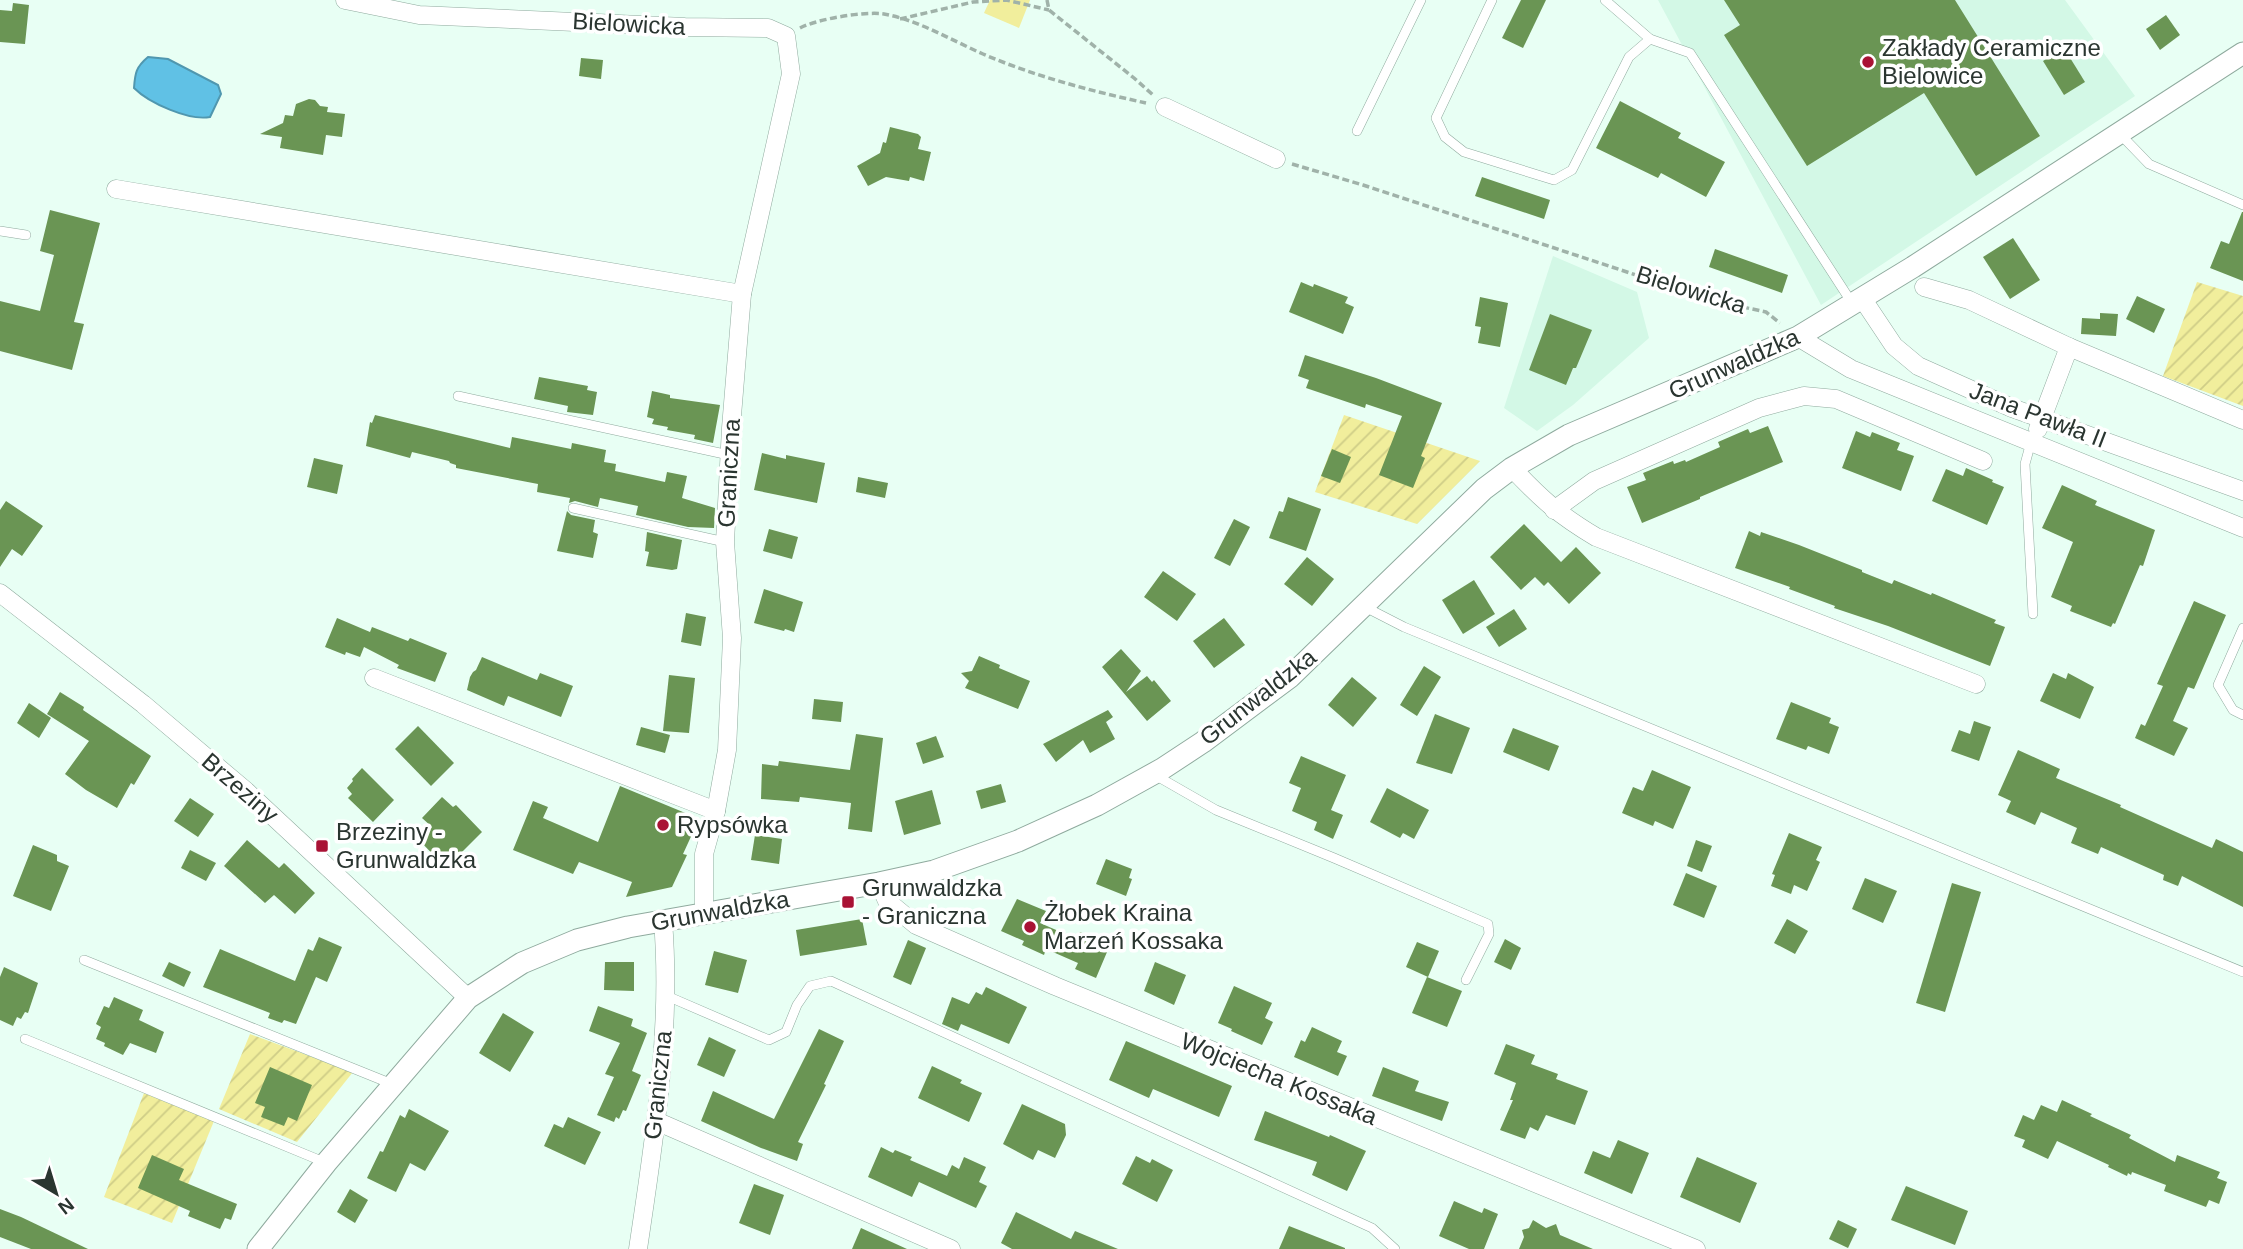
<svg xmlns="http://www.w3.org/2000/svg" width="2243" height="1249" viewBox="0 0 2243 1249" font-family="Arial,sans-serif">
<defs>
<pattern id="garden-furrows" width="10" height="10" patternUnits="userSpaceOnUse" patternTransform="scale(1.75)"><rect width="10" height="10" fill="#f1ee9c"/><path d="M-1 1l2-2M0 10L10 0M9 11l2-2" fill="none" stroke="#cfcd87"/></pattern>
</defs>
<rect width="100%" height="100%" fill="#e8fff4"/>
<g fill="#d3f8e6">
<path d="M1658,0h407l70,96 -314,209z"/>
<path d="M1553,256l84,36 12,46 -76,67 -36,26 -33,-23z"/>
</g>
<path fill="#f1ee9c" d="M990,0h40l-11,28 -35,-15z"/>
<g fill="url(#garden-furrows)">
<path d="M2197,282l46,14v110l-80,-30z"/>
<path d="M1344,415l136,46 -63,63 -102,-32z"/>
<path d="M250,1034l103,38 -56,70 -78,-33z"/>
<path d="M144,1093l70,28 -42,102 -68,-26z"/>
</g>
<path fill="#60c1e5" stroke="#5097af" stroke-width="2" d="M148,57l20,2 50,26 3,9 -11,23c-21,4 -61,-14 -76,-29 1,-15 2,-21 14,-31z"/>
<g fill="#6a9554">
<path d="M1521,0h25l-23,48 -21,-10z"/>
<path d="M1724,0h231l85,136 -64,40 -52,-83 -117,73 -83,-131 16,-10z"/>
<path d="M13,3l16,2 -4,39 -25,-2v-32l12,1z"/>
<path d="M2166,15l14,20 -20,15 -14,-21z"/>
<path d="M2064,48l21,34 -21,13 -21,-34z"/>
<path d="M581,58l22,2 -2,19 -22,-3z"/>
<path d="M309,99l6,1 5,6 8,1 -1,5 18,2 -3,23 -16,-2 -3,20 -43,-7 2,-11 -22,-3 23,-11 2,-8 8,1 3,-12z"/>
<path d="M1620,101l61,32 -3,5 47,24 -19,35 -45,-24 -3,5 -62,-30z"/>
<path d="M890,127l28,7 3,3 -3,12 13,3 -7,29 -14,-4 -1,4 -23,-4 -18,9 -11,-20 23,-13 3,-11 3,1z"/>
<path d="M1482,177l68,23 -6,19 -69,-23z"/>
<path d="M50,210l50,13 -26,99 10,2 -12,46 -72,-19v-50l40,10 14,-56 -14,-4z"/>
<path d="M2242,212h1v69l-33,-13 11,-27 8,3z"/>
<path d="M2013,238l27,42 -30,19 -27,-42z"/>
<path d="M1715,249l73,26 -6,18 -73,-26z"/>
<path d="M1301,282l12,5 1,-3 34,13 -3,6 9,4 -11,27 -54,-22z"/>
<path d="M2137,296l28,13 -11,24 -28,-14z"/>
<path d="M1480,297l28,6 -8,44 -22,-4 3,-16 -6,-1z"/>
<path d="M2100,313l18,1 -2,22 -35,-2 1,-16 18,1z"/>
<path d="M1550,314l42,16 -16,38h-3l-7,17 -37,-15z"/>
<path d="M1305,355l71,23 66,25 -21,53 4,2 -12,30 -34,-13 23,-59 -36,-12 -1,4 -59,-20 3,-8 -11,-4z"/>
<path d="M539,377l49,9 -1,4 10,2 -4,23 -26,-3 1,-6 -34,-7z"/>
<path d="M652,391l18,4v3l50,7 -7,38 -19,-4 1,-4 -28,-5 1,-3 -16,-3 2,-5 -7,-2z"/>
<path d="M375,415l135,33 2,-11 59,12 1,-6 34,7 -2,12 12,2 -1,7 50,11 2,-10 20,4 -5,22 33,10 -1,20 -26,-1 -52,-12 2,-9 -38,-8 -2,9 -23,-6 -6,2 1,-5 -33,-6 1,-8 -82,-16v-3l-6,-2 -1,-2 -37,-9 -2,6 -44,-12 4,-24 2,1z"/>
<path d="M1768,426l15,36 -83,35v2l-58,24 -15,-36 19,-7 -3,-7 30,-12 1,3 11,-4 1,2 34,-15 -2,-5 30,-13 2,4z"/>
<path d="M1856,431l14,6 2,-5 28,11 -3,7 17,6 -13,35 -59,-23z"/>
<path d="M1332,449l19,8 -11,26 -19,-7z"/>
<path d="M762,453l24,6v-4l39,8 -8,40 -63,-13z"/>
<path d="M314,458l29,7 -6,29 -30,-7z"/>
<path d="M1966,468l27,12 -1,2 12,5 -17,38 -55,-24 14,-32 17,7z"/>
<path d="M858,477l30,6 -3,15 -29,-6z"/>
<path d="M2062,485l35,16 -2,4 60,25 -12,36 -3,-1 -25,59 -2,-1 -2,4 -41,-16 2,-5 -21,-9 22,-55 -31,-14z"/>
<path d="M1288,497l33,12 -15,42 -37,-13 10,-27 4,1z"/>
<path d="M6,501l37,25 -21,30 -10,-7 -12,18v-57z"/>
<path d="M567,511l4,4 24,5 -2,12 5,2 -5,24 -36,-7z"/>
<path d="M1234,519l16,8 -20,39 -16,-8z"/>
<path d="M1524,524l37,38 15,-15 25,26 -32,31 -21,-22 -4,4 -9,-9 -14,13 -31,-33z"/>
<path d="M769,529l29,8 -6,22 -29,-8z"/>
<path d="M1749,531l11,5 1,-4 38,13 63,25v2l30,12 2,-4 37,15 1,-2 64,27 -2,3 11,4 -15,39 -102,-40 -54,-18 1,-2 -46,-17 1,-2 -55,-19z"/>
<path d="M647,532l35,8 -5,29 -5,1 -26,-4 3,-14 -4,-1z"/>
<path d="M1307,557l27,22 -22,27 -28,-22z"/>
<path d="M1163,571l33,23 -19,27 -33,-24z"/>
<path d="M1474,580l21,34 -32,20 -21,-34z"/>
<path d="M764,589l39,13 -9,30 -9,-3 -1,2 -30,-8z"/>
<path d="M2194,601l32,14 -32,74 -6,-2 -15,34 15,7 -14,28 -39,-18 6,-14 4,2 18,-40 -6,-2z"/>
<path d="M1514,609l13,20 -28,18 -13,-20z"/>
<path d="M686,613l20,4 -5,29 -20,-4z"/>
<path d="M337,618l33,14 2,-5 36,14 2,-3 37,15 -12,29 -38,-14 2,-3 -35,-18 -4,10 -14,-5 -1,3 -20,-8z"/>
<path d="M1224,618l21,27 -31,23 -21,-27z"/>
<path d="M1121,649l20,22 -15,21 21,-16 5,6 2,-2 17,21 -24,20 -45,-54z"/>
<path d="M979,656l21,9 -1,3 31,13 -12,28 -53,-21 4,-7 -8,-8 11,-2z"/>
<path d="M482,657l55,23 3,-7 33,13 -12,31 -53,-21 -4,10 -37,-16 3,-13 3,-5 3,-2z"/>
<path d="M1424,666l17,11 -24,39 -17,-11z"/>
<path d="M2053,673l13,6 2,-6 26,14 -14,32 -40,-18z"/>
<path d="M669,675l26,3 -6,55 -26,-2z"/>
<path d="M1352,677l25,21 -24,29 -25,-22z"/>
<path d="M60,692l24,15 -1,3 68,46 -17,29 -3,-2 -14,25 -31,-18 -21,-16 24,-33 -42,-27z"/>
<path d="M814,699l29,3 -2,20 -29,-3z"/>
<path d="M1791,702l40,16 -2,5 10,4 -10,27 -21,-8 -2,4 -30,-11z"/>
<path d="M29,703l22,15 -12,20 -22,-15z"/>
<path d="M1108,710l5,7 -7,5 9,17 -25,14 -7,-13 -27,22 -13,-18z"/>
<path d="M1435,714l35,14 -18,46 -36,-11z"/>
<path d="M1974,721l17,6 -12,34 -28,-10 8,-21 11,4z"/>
<path d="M418,726l36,37 -23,23 -36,-37z"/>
<path d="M641,727l29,8 -5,18 -29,-8z"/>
<path d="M1513,728l46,18 -10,25 -46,-19z"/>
<path d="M856,734l27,4 -11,94 -24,-3 3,-26 -51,-6 -1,5 -38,-3 1,-35 16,2 1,-5 71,9z"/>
<path d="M936,736l8,21 -21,7 -7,-21z"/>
<path d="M2018,750l42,19 -4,9 65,27 -1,2 92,41 4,-9 27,13v55l-61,-31 -4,10 -15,-6 1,-5 -63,-28 -3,7 -27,-11 6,-15 -36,-16 -6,13 -29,-13 5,-11 -13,-6z"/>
<path d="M1301,756l45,19 -15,35 12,5 -10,24 -19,-9 3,-8 -25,-11 9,-23 -12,-5z"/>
<path d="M362,768l32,32 -21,22 -25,-24 4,-4 -5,-6 6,-7 -1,-2z"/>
<path d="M1652,770l39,17 -18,42 -18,-8 -2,5 -31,-13 11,-26 10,4z"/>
<path d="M1001,784l5,18 -25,7 -5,-18z"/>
<path d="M620,786l75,31 -5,11 4,2 -11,24 4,1 -15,32 -46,10 6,-15 -53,-20 -6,12 -60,-24 20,-49 15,6 -5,11 55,24z"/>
<path d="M1387,788l42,22 -15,29 -11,-6 -3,5 -30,-16z"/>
<path d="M932,790l9,34 -37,11 -9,-34z"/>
<path d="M442,797l11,10 3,-2 26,27 -36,36 -27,-28 13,-13 -10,-9z"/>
<path d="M190,798l24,16 -16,23 -24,-16z"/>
<path d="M1789,833l33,14 -6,13 4,2 -13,29 -13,-6 -3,9 -20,-8 4,-11 -3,-1z"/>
<path d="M755,835l27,4 -3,25 -28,-4z"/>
<path d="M247,840l32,28 5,-5 31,30 -20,21 -21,-19 -9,8 -41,-37z"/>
<path d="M1696,840l16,6 -10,26 -15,-6z"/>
<path d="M33,845l24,10v6l12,5 -18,45 -38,-15z"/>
<path d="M190,850l26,13 -10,18 -25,-13z"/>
<path d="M1106,859l26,10 -3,9 3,1 -6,17 -30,-12z"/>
<path d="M1686,873l31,13 -13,32 -31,-13z"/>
<path d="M1865,878l32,13 -14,32 -31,-14z"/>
<path d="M1952,883l29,9 -36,120 -29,-9z"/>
<path d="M1017,899l29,12 -6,12 37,16 3,-7 30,13 -14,33 -21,-9 3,-6 -32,-14 -2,6 -22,-10 2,-4 -23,-10z"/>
<path d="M862,919l5,26 -67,11 -4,-26z"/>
<path d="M1787,919l21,12 -13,23 -21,-11z"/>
<path d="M319,937l23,10 -15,35 -11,-5 -20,47 -12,-4 -2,3 -14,-5 2,-5 -67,-26 17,-38 75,32 13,-32 5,2z"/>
<path d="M1505,939l16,9 -10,22 -17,-8z"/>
<path d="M908,940l18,8 -15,37 -18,-8z"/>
<path d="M1417,942l22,9 -11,26 -22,-10z"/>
<path d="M714,951l33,9 -9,33 -33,-8z"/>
<path d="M169,962l22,10 -7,15 -22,-11z"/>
<path d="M605,962h29v29l-30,-1z"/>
<path d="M1155,962l31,13 -12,30 -30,-14z"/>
<path d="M4,967l34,16 -10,30 -3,-1 -4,7 -4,-2 -4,9 -13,-6v-43z"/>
<path d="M1427,977l35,14 -15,36 -35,-14z"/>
<path d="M1234,986l38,17 -7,15 8,4 -11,23 -31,-14 1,-2 -14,-6z"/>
<path d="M986,987l41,20 -18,37 -48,-20 -3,7 -16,-7 10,-27 17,7 7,-12 6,3z"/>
<path d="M114,997l29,13 -4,10 25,12 -8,21 -26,-10 -7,12 -19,-9 1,-3 -9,-4 5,-12 -5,-3 8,-18 5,2z"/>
<path d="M598,1006l35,13 -2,7 16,7 -15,38 9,4 -15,36 -3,-1 -4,9 -3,-2 -2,5 -17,-7 17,-38 -9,-3 15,-31 -31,-12z"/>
<path d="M503,1013l31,19 -24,40 -31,-19z"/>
<path d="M1312,1027l30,14 -5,11 10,4 -9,20 -44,-19 7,-17 4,2z"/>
<path d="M819,1029l25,12 -20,43 2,1 -28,57 5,2 -6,17 -36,-13 -60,-27 12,-30 61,28z"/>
<path d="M709,1037l27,13 -12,27 -27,-12z"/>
<path d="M1126,1041l106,45 -13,31 -66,-28 -4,9 -40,-18z"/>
<path d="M1506,1044l29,11 -4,9 27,10 -2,5 32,12 -13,34 -29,-10 -8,16 -8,-4 -5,12 -25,-9 13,-30h-3l6,-17 -22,-9z"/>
<path d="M932,1066l30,14 -2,3 22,10 -13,29 -51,-24z"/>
<path d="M270,1067l42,18 -15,36 -9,-4 -4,9 -23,-9 4,-10 -10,-4z"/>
<path d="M1383,1067l36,14 -4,10 34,11 -7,19 -70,-25z"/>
<path d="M2062,1100l30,14 -2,2 41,19 -2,3 46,24 2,-7 43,17 -3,6 10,4 -8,22 -10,-4 -3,7 -42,-16 2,-6 -34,-13 -1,3 -3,-2 -1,3 -19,-9 1,-2 -52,-24 -9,18 -26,-12 3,-7 -11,-4 9,-21 11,5 7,-15 16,7z"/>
<path d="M1022,1104l43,20 1,11 -11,23 -17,-8 -5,10 -30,-16z"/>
<path d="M409,1109l40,22 -24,40 -15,-8 -14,29 -29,-14 13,-27 3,1 17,-37 5,3z"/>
<path d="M1265,1111l64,26 1,-2 36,16 -19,40 -35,-16 5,-13 -63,-22z"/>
<path d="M568,1117l33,15 -16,33 -41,-19 10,-22 9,4z"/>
<path d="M1618,1140l31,13 -17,41 -48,-21 9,-22 17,7z"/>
<path d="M881,1147l12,6 2,-3 17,7 -2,3 37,16 5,-11 7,4 5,-12 22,10 -7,15 8,4 -11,22 -57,-26 -7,15 -44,-20z"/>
<path d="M152,1155l32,14 -5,11 58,24 -6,16 -6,-2 -5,11 -32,-13 2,-5 -52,-23z"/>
<path d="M1136,1156l14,7 2,-4 21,11 -16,32 -35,-18z"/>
<path d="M1697,1157l60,26 -17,40 -60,-26z"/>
<path d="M754,1184l30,11 -14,40 -31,-12z"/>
<path d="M1906,1186l62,25 -13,34 -64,-25z"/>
<path d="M350,1189l18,11 -13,23 -18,-11z"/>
<path d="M1454,1201l28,12 2,-5 14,6 -14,35h-15l-30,-13z"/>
<path d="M0,1209l21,8 67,32h-57l-31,-12z"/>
<path d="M1016,1212l55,27 4,-8 43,18h-106l-11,-6z"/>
<path d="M1533,1220l13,8 10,-4 4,11 33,14h-74l5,-12 -2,-7 7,-2z"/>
<path d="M1838,1220l19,9 -9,19 -19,-9z"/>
<path d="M1289,1226l56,22v1h-66z"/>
<path d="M861,1228l46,21h-55z"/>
</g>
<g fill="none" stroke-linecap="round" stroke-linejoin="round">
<defs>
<g id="service">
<path d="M1492,0l-56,118 9,19 19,15 90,28 18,-10 57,-113 21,-18"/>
<path d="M1605,0l45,39 40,14 162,250"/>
<path d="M1357,131l64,-131"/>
<path d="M2120,134l29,30 94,41"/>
<path d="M0,231l26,4"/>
<path d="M458,396l271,59"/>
<path d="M2031,442l-6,22 8,150"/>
<path d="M573,508l152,34"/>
<path d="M1365,607l39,20 839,345"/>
<path d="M2243,628l-25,57 15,25 10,5"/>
<path d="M1155,775l61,35 118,48 154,66 1,10 -23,46"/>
<path d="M84,960l308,124"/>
<path d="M667,996l102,44 17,-8 11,-27 13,-19 21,-5 541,247 23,21"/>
<path d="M25,1039l299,123"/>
</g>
<g id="minor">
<path d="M345,0l74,15 266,12 83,1 18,8 5,38 -49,220 -11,134 -6,114 7,96 -5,112 -11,61 -12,43v60"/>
<path d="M1165,107l111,52"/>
<path d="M116,189l626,105"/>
<path d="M1924,287l45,13 100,47 174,73"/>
<path d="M1862,298l32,48 24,20 94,42 231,83"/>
<path d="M1798,337l53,32 392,159"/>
<path d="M2038,429l31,-82"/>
<path d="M1512,468c29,31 47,47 84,69l380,147"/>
<path d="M1554,510l40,-29 165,-73 45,-12 32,3 147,62"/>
<path d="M0,593l143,111 103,87 222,207"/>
<path d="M374,678l342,133"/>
<path d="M879,883l8,18 29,24 139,61 641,263"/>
<path d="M656,1121l295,128"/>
<path d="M638,1249c16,-108 34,-218 25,-328"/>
</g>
<path id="tertiary" d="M258,1249l68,-86 142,-165 54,-35 55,-23 51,-13 251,-44 55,-12 84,-30 79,-36 65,-36 41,-27 87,-65 194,-188 28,-21 57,-33 229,-98 115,-70 330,-214"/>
</defs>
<use href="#service" stroke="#8faa9e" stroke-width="10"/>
<use href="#minor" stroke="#8faa9e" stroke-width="19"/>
<use href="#tertiary" stroke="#8faa9e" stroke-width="23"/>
<g stroke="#a0b2a9" stroke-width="3.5" stroke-dasharray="7 3.5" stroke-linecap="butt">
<path d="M1047,0l2,10 85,68 19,17"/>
<path d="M900,19l73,-17 33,-2 43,10"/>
<path d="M800,28c17,-9 65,-17 84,-14 34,6 67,26 99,40 51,22 108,37 163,49"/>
<path d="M1292,164l71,21 352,116 51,11 14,11"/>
</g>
<use href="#service" stroke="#fff" stroke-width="9"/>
<use href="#minor" stroke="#fff" stroke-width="18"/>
<use href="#tertiary" stroke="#fff" stroke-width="21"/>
</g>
<g fill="#a91235" stroke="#fff" stroke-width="2.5">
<circle cx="1868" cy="62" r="7"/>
<circle cx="663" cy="825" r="7"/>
<rect x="315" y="839" width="14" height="14" rx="3.5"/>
<rect x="841" y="895" width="14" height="14" rx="3.5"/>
<circle cx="1030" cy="927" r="7"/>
</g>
<g text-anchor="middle" stroke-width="7" stroke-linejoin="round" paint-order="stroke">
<g font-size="24" fill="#2a3530" stroke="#fff">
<text transform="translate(629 24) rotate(3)" y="8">Bielowicka</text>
<text transform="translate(1691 290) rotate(17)" y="8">Bielowicka</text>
<text transform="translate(1734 364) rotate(-24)" y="8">Grunwaldzka</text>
<text transform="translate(2038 415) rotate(21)" y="8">Jana Pawła II</text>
<text transform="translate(729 473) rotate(-87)" y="8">Graniczna</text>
<text transform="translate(1258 697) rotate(-38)" y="8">Grunwaldzka</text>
<text transform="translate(240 788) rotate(41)" y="8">Brzeziny</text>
<text transform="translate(720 911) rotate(-10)" y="8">Grunwaldzka</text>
<text transform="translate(1279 1079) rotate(22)" y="8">Wojciecha Kossaka</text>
<text transform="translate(658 1085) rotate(-84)" y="8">Graniczna</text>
</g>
<g font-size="24" fill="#2a3530" stroke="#fff" text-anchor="start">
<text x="1882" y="56">Zakłady Ceramiczne<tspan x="1882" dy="28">Bielowice</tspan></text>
<text x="677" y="833">Rypsówka</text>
<text x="336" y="840">Brzeziny -<tspan x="336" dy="28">Grunwaldzka</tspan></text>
<text x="862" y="896">Grunwaldzka<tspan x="862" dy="28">- Graniczna</tspan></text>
<text x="1044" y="921">Żłobek Kraina<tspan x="1044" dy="28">Marzeń Kossaka</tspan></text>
</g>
</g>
<g transform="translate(56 1193) rotate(142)" stroke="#ffffff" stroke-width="5" paint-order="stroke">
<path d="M0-5L12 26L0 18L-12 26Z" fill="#2a3530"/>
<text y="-10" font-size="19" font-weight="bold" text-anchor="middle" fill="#2a3530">N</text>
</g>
</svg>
